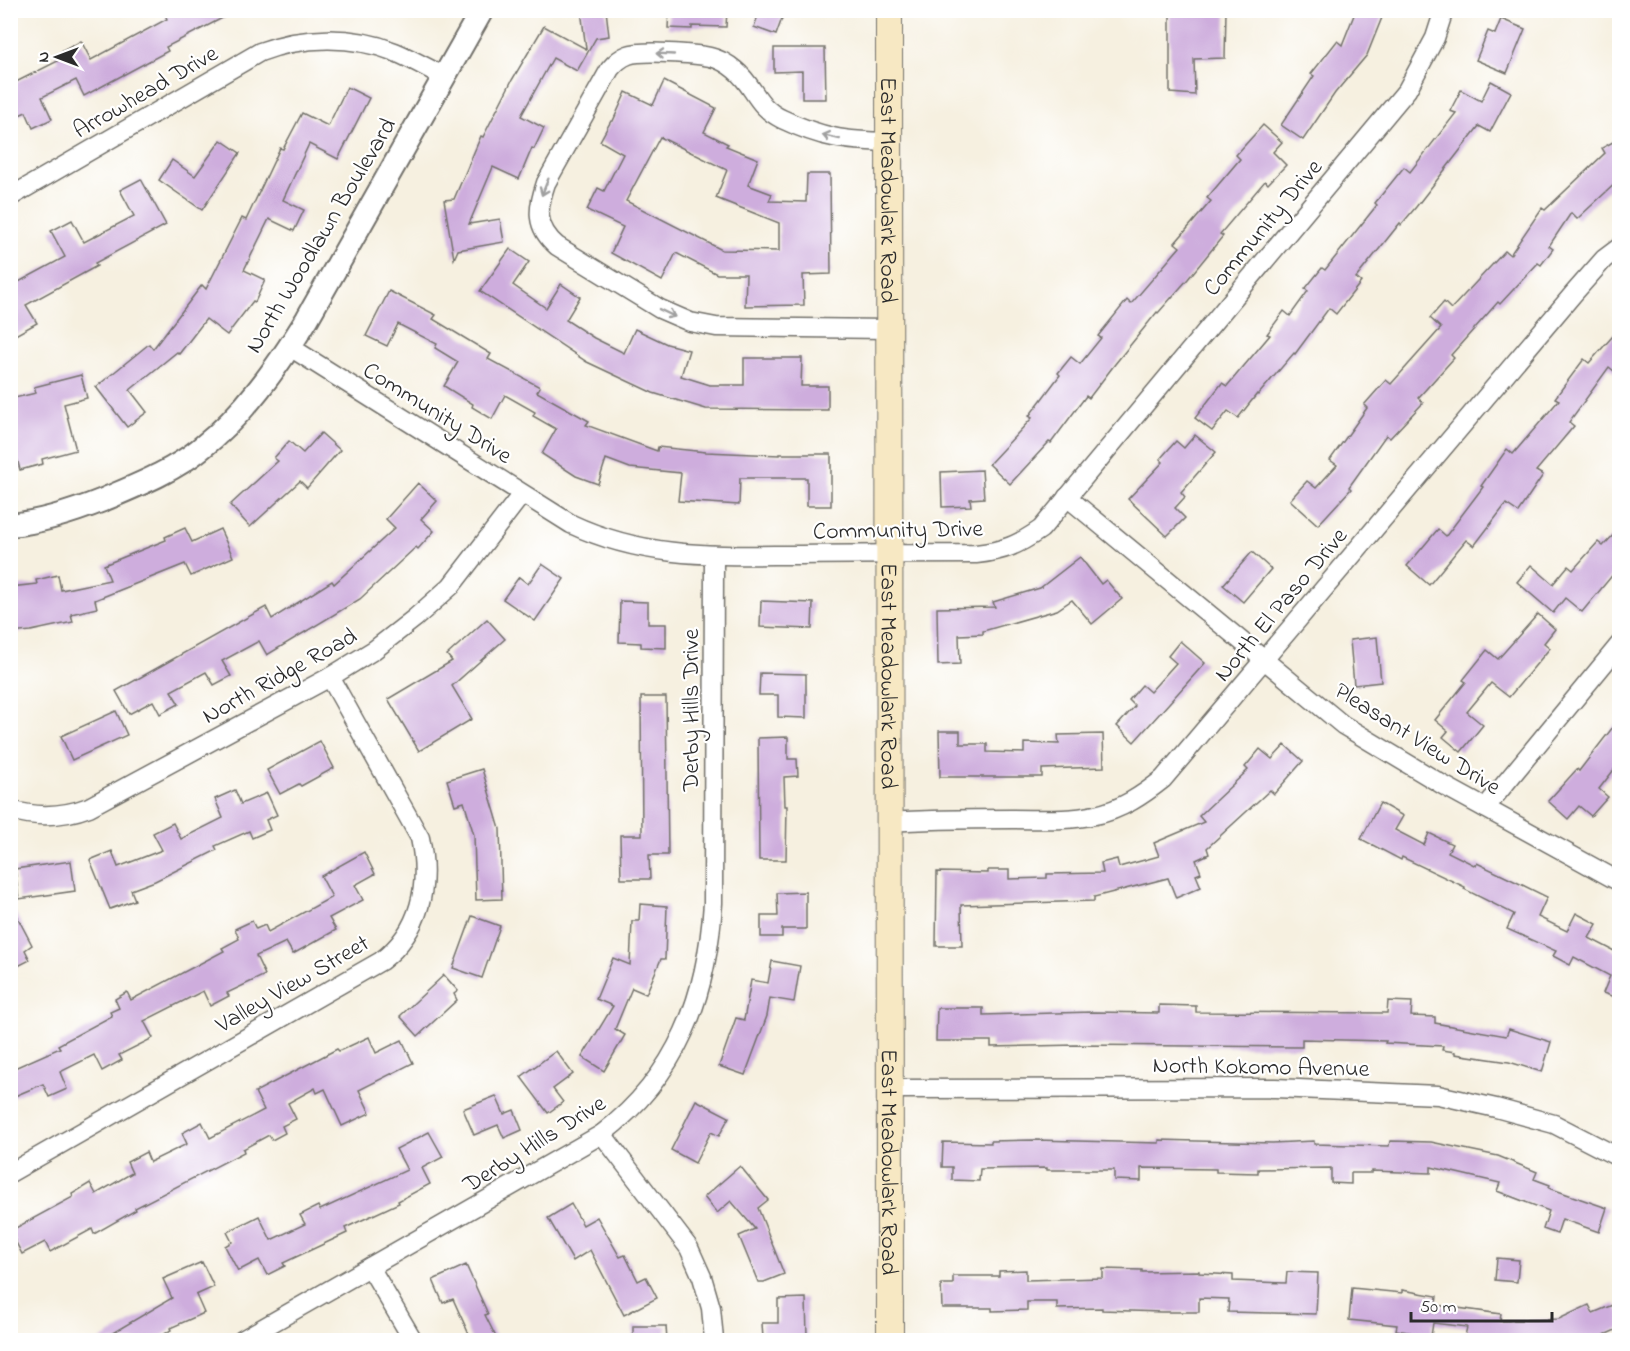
<svg xmlns="http://www.w3.org/2000/svg" width="1630" height="1351" viewBox="0 0 1630 1351" font-family="'Indie Flower',sans-serif">
<rect width="100%" height="100%" fill="#fff"/>
<filter id="ink" filterUnits="userSpaceOnUse"><feTurbulence type="fractalNoise" baseFrequency=".0167" numOctaves="2"/><feDisplacementMap in="SourceGraphic" scale="12" xChannelSelector="R" yChannelSelector="G"/><feConvolveMatrix kernelMatrix="1 2 1 2 8 2 1 2 1" color-interpolation-filters="sRGB"/></filter>
<filter id="wash" filterUnits="userSpaceOnUse"><feTurbulence type="fractalNoise" baseFrequency=".008" numOctaves="4" result="noise"/><feDisplacementMap in="SourceGraphic" scale="24" xChannelSelector="R" yChannelSelector="G"/><feGaussianBlur stdDeviation="1.35" result="paint"/><feColorMatrix in="noise" values="0 0 0 0 0 0 0 0 0 0 0 0 0 0 0 0 0 1.4 0 .05"/><feComposite in="paint" operator="in"/></filter>
<g filter="url(#wash)">
<rect width="100%" height="100%" fill="#f6f0e0"/>
<g id="blocks">
<g fill="#ceaddd" fill-rule="evenodd">
<path d="M163,10h75l-72,37 2,4 -84,45 -8,-16 -34,17 10,22 -19,9 -7,-16 -16,7v-34l48,-24 -3,-6 26,-14 10,19 76,-41z"/>
<path d="M581,10h25l3,26 -13,2 -19,33 -24,-13 -32,58 23,12 -10,21 -2,-1 -13,31 -26,-12 -24,57 31,-5 4,23 -46,8 -4,9 -10,-59 10,-1 27,-63 2,1 29,-57 32,-54 42,23z"/>
<path d="M669,10h58l-1,17 -34,-1v3l-24,-1z"/>
<path d="M760,10h25l-9,25 -22,-8z"/>
<path d="M1170,10h56l-1,48 -31,1 1,36 -25,-2z"/>
<path d="M1356,10h29l-18,45 -32,38 -32,47 -22,-15 33,-49 -3,-2 26,-33 5,4z"/>
<path d="M1501,19l24,10 -18,44 -31,-13 12,-29 7,3z"/>
<path d="M774,48h51l1,51h-24v-28l-28,1z"/>
<path d="M664,81l52,27 -12,24 24,12 -2,2 32,13 -10,26 24,9 -3,7 37,1 1,-28h23l1,100 -28,1 1,30 -59,1 1,-32h-29l-41,-21 -14,28 -51,-28 12,-26 -36,-17 11,-22 6,3 19,-37 -23,-13 11,-20h2l13,-29 27,13zM660,137l67,33 -11,28 63,25v28l-57,-1 -96,-49z"/>
<path d="M1491,81l20,11 -21,40 -11,-6 -63,81 -15,18 -1,-2 -44,55 5,4 -25,32 -7,-6 -34,46 -1,-1 -36,42 -1,-1 -19,24 -10,-7 -16,20 -17,-13 27,-35 5,3 43,-51 -3,-1 17,-23 6,5 18,-25 -3,-2 17,-21 3,2 52,-65 -2,-2 29,-36 6,5 46,-59 -6,-2 11,-21 20,11z"/>
<path d="M347,87l22,11 -31,61 -29,-15 -26,56 21,10 -10,21 -25,-12 -25,51 21,10 -10,22 -2,-1 -26,34 -21,-16 -27,35 -2,-2 -47,38 17,22 -20,15 -31,-40 53,-43 4,5 49,-64 4,4 36,-71 4,2 34,-72 3,1 19,-36 26,13z"/>
<path d="M1263,125l19,17 -9,10 13,13 -18,19 -3,-3 -45,53 3,2 -35,43 -30,34 -1,-1 -42,52 -26,34 -3,-2 -35,47 -2,-1 -39,42 -21,-20 43,-46 -3,-2 31,-41 -2,-2 13,-16 9,7 21,-26 -3,-2 29,-36 4,4 49,-57 -5,-4 36,-42 -4,-3 33,-39 -4,-4z"/>
<path d="M1620,138v43l-1,-1 -42,39 -6,-6 -22,33 4,3 -12,16 -3,-2 -38,41 -2,-2 -47,53 3,3 -36,40 5,5 -33,35 -4,-3 -37,52 2,2 -33,36 -28,-25 17,-19 9,7 21,-23 -7,-5 37,-52 -3,-3 22,-25 5,4 50,-56 -11,-10 14,-16 7,7 54,-58 5,4 32,-47 3,2 60,-57 -3,-5z"/>
<path d="M221,140l19,13 -38,57 -43,-30 13,-20 23,16z"/>
<path d="M141,179l25,46 -71,38 2,3 -71,39 11,18 -27,15v-62l5,8 50,-27 -14,-26 21,-11 12,22 50,-26 -14,-26z"/>
<path d="M510,249l19,13 -16,23 33,23 15,-24 19,13 -14,23 28,18 30,15 11,-24 32,15 22,6 -8,26 29,9h34v-27h58l-1,28h27v24l-122,-1 -53,-16 -66,-31 -107,-71z"/>
<path d="M389,291l47,24 -3,4 58,35 -3,5 52,28 -3,5 52,29 -3,4 71,26 1,-4 48,5 74,3v-1h51v52h-24v-28h-67l-1,27 -61,-4 3,-28 -51,-5 -24,-9 -8,25 -22,-8 -34,-22 14,-25 -23,-13 2,-4 -30,-17 -13,24 -20,-12 1,-3 -29,-18 14,-24 -23,-14 2,-4 -39,-20 -11,22 -21,-10z"/>
<path d="M1620,328v48l-11,-9 -40,55 5,4 -38,45 7,4 -25,37 -12,-8 -32,42 -8,-6 -37,45 -22,-19 31,-37 8,7 37,-49 -2,-1 26,-37 6,5 46,-54 -4,-2 29,-39 5,4z"/>
<path d="M81,375l6,23 -23,6 12,46 -34,9 1,5 -23,6 -10,-39v-32l26,-6 -2,-6z"/>
<path d="M321,433l19,17 -33,38 -7,-7 -50,46 -20,-22 48,-44 -4,-3 15,-17 14,12z"/>
<path d="M1195,435l21,17 -35,40 4,5 -10,11 10,10 -18,18 -39,-37 35,-37 -3,-3 16,-18 8,7z"/>
<path d="M982,470l2,28 -14,1 1,7 -29,1 -1,-35z"/>
<path d="M418,483l19,18 -16,18 13,12 -16,18 -2,-2 -56,52 -93,56 -8,-14 -37,20 9,15 -17,9 -8,-13 -35,19 8,13 -19,10 -7,-13 -24,13 -13,-23 150,-84 6,12 60,-38 2,3 61,-56 -9,-9z"/>
<path d="M185,528l7,14 28,-13 13,28 -42,19 -6,-12 -90,36 2,8 -26,6 2,8 -42,9 -21,2v-46l27,-3 -1,-4 22,-5 3,15 49,-10 -6,-15 62,-25 -1,-3z"/>
<path d="M1620,528v38l-38,46 -17,-14 -12,15 -36,-31 14,-17 22,19 15,-18 5,4 25,-28 5,4z"/>
<path d="M1252,552l19,17 -28,33 -20,-17z"/>
<path d="M1080,557l21,27 5,-4 16,19 -30,25 -20,-24 -15,10 -74,21v3l-24,1 1,29 -22,1 -1,-57 58,-1 -2,-5 47,-14z"/>
<path d="M542,564l22,15 -29,42 -32,-22 16,-22 9,7z"/>
<path d="M620,601l28,1v22h18v24l-25,-1v-4l-22,-1z"/>
<path d="M761,601l52,2 -1,26 -52,-2z"/>
<path d="M1538,614l17,15 -11,14 6,5 -41,49 -18,-14 -24,29 16,13 -22,27 -18,-15 5,-6 -13,-11 31,-38 -3,-2 24,-30 11,9z"/>
<path d="M487,619l18,20 -53,47 20,33 -53,32 -31,-52 64,-38 -5,-6z"/>
<path d="M1377,637l4,45 -27,3 -4,-45z"/>
<path d="M1180,641l25,22 -71,79 -17,-16 18,-20 -6,-6 13,-15 8,7 26,-29 -8,-7z"/>
<path d="M760,673l46,1v44l-28,-1v-22h-19z"/>
<path d="M641,697h25l2,158h-19l1,24h-29l-1,-44h22z"/>
<path d="M116,711l11,24 -55,25 -11,-24z"/>
<path d="M1620,718v44l-21,27 9,8 -17,19 -12,-10 -11,13 -20,-18 29,-32 2,2z"/>
<path d="M939,731h21v13h27v8l37,1v-10l35,1 -1,-9 45,-1 1,33 -62,2v8h-102z"/>
<path d="M788,737v22h9l1,17 -14,1 1,29h2l-1,54h-27l-1,-122z"/>
<path d="M320,741l14,27 -33,18 -2,-2 -19,10 -13,-24z"/>
<path d="M1285,745l18,16 -29,33 -4,-4 -63,58 2,6 -13,6 5,13 -5,2 5,12 -25,11 -8,-20 -74,19v4l-133,4 1,41h-26l1,-74 51,1v-3h21v9l38,-1v-4l56,-1 -2,-10 16,-4 2,8 40,-11 -5,-13 50,-21 -5,-6 49,-46 -3,-3 15,-18 12,10z"/>
<path d="M482,769l18,60 2,70 -26,1 -2,-65 -10,-33 -9,3 -8,-25z"/>
<path d="M235,790l6,14 26,-11 10,22 -11,5 4,10 -18,8 -3,-7 -34,15 2,4 -62,31 -24,9 4,10 -25,9 -20,-49 22,-9 6,16 44,-17 -9,-17 20,-10 8,16 42,-21 -8,-19z"/>
<path d="M1380,803l23,13 -8,14 29,15 5,-12 23,11 -4,8 28,14 1,-3 70,34 -9,20 29,14 9,-18 21,11 -8,14 31,16v45l-17,-6 7,-17 -36,-19 -4,8 -17,-9 3,-5 -49,-22 7,-15 -50,-25 1,-2 -63,-30 -1,3 -40,-21z"/>
<path d="M364,852l11,22 -20,11 8,15 -34,18 7,12 -43,24 -7,-12 -30,14 9,19 -38,18 2,3 -19,10 -7,-15 -59,30 9,17 -34,17 3,5 -20,11 -8,-16 -34,17 7,17 -18,8 -6,-13 -33,14v-28l50,-22 -2,-3 54,-29 -2,-4 9,-4 -4,-9 12,-7 4,8 93,-49 -2,-3 17,-9 -4,-10 17,-8 4,8 9,-4 3,7 64,-35 -11,-21z"/>
<path d="M71,861l4,30 -56,8 -4,-30z"/>
<path d="M806,892v37h-24v8h-21v-21h17l-1,-23z"/>
<path d="M10,903l22,42 -7,5 5,10 -20,10z"/>
<path d="M640,904l27,2 -2,53h-4l-15,35 -14,-6 -17,41 10,6 -21,36 -22,-14 31,-51 -17,-7 17,-41 17,7 2,-44h7z"/>
<path d="M472,916l28,10 -18,52 -29,-10z"/>
<path d="M772,961l28,5 -6,36 -24,-4 -3,18 -22,59 -26,-9 17,-48 8,2 7,-40 17,3z"/>
<path d="M444,975l14,16 -4,3 3,6 -39,36 -18,-20z"/>
<path d="M1388,1001l24,1 -1,14 24,1v6l71,13 3,-7 42,13 -9,30 -33,-10 -54,-8v-2l-13,-2 1,-4 -58,-3 1,-2 -84,-2v8l-226,-2 -85,2v-6h-55l1,-33h46v7l110,-3 66,1v-8l37,1v6l191,1z"/>
<path d="M369,1037l7,16 26,-13 11,23 -54,27 11,23 -28,13 -17,-37 -8,4 -2,-5 -27,15 8,16 -14,7 3,7 -13,7 -3,-5 -26,14 1,3 -109,56 1,2 -42,24 -2,-5 -42,23 -5,-10 -23,12 -12,-23 63,-34 -1,-3 18,-11 6,11 36,-21 -5,-11 19,-10 4,10 37,-18 -5,-11 20,-11 8,16 54,-28 -9,-18 82,-43 2,2z"/>
<path d="M556,1051l17,23 -20,15 10,13 -15,11 -27,-36z"/>
<path d="M496,1096l8,18 10,-4 8,20 -18,8 -6,-13 -24,10 -11,-26z"/>
<path d="M696,1100l33,17 -10,19 -8,-4 -16,31 -24,-13z"/>
<path d="M429,1132l14,25 -21,11 8,16 -32,17 1,2 -54,25 2,5 -64,30 2,3 -18,9 -8,-15 -21,11 -13,-25 7,-4 -5,-10 32,-16 12,24 34,-16 -5,-9 18,-9 2,4 87,-40 -11,-21z"/>
<path d="M1035,1140l124,3v-3l113,3 42,-2v3l75,2 1,-5 41,1 67,14 39,16 -3,7 16,6 -1,3 58,20 -8,24 -37,-13 -5,15 -14,-5 6,-18 -52,-20 3,-8 -69,-16v6l-59,-2v2h-21v11l-20,-1v-15l-73,1v4l-42,-1v-3l-75,-1v13l-27,-1v-10h-67v-2l-67,1 -1,12 -27,-1v-13h-10l1,-25 48,1v-2z"/>
<path d="M740,1166l28,34 -10,8 26,66 -20,8h-6l-19,-46 16,-7 -24,-28 -14,12 -13,-16z"/>
<path d="M571,1204l12,21 14,-8 23,40 5,-2 13,26 8,-4 11,21 -33,17 -34,-65 -17,11 -25,-43z"/>
<path d="M1497,1258l22,2 -2,22 -22,-2z"/>
<path d="M202,1262l12,25 -18,8 8,18 -34,15 1,2 -17,11h-55l73,-43 -9,-19z"/>
<path d="M466,1265l22,49 -3,1 13,26h-26l-19,-42 -10,4 -10,-23z"/>
<path d="M1103,1269l39,1v2l57,-1v2l34,2v6l53,2 1,-11 31,1 -2,41 -88,-2 1,-13 -30,-1v14h-38l-59,-2v-2l-45,1v-7h-30v8l-35,1v-3h-50l-1,-24h12v-8h46v-5l27,-1v10l77,-2z"/>
<path d="M1352,1288l50,5v-3l35,6 -1,9 65,9 -1,7 59,-2 30,-14 4,8 22,-9 5,9v15l-29,13h-127l3,-14 -34,-4 -2,13 -35,-6 1,-5 -48,-5z"/>
<path d="M806,1298l1,39 -44,2 -1,-16h16v-24z"/>
<path d="M633,1326h33l1,15h-34z"/>
</g>
</g>
</g>
<g filter="url(#ink)">
<use href="#blocks" fill-opacity="0" stroke="#72706a" stroke-width="1.5"/>
<g fill="none" stroke-linecap="round" stroke-linejoin="round">
<defs>
<g id="minor">
<path d="M889,142c-44,-1 -67,-4 -107,-23 -27,-13 -27,-33 -47,-49 -7,-6 -16,-11 -25,-13 -14,-3 -69,-7 -82,-2 -8,3 -13,8 -18,14l-64,114c-9,26 -11,44 11,63l103,63 30,13 26,5 173,2"/>
<path d="M10,197l250,-145c43,-16 92,-17 135,0 17,7 34,17 50,25"/>
<path d="M290,347l281,177c77,36 148,31 230,31 58,-1 116,-1 175,-1 28,-3 42,-9 65,-25l366,-439 28,-52 9,-28"/>
<path d="M1067,497l276,228 100,60 177,97"/>
<path d="M1485,808l135,-164"/>
<path d="M10,810c28,8 53,7 79,-3l241,-130 44,-27 41,-32 36,-32 71,-92"/>
<path d="M890,822c41,-3 82,-3 123,-3 27,0 56,2 82,-4 26,-5 48,-20 68,-36l411,-486 30,-34 16,-12"/>
<path d="M890,1089l385,-1 163,7 58,13 58,16 66,34"/>
<path d="M602,1134l87,114 13,29 9,31 3,32"/>
<path d="M10,1173l371,-212c40,-30 49,-76 39,-123l-90,-161"/>
<path d="M370,1267l43,73"/>
<path d="M242,1340l360,-206c76,-59 105,-136 111,-231l1,-348"/>
</g>
<path id="tertiary" d="M10,525c33,-3 63,-13 93,-25 32,-14 69,-28 97,-51 44,-34 78,-83 107,-130l175,-309"/>
<g id="secondary">
<path id="s1" d="M889,10l1,1330"/>
</g>
</defs>
<use href="#minor" stroke="#72706a" stroke-width="21"/>
<use href="#tertiary" stroke="#72706a" stroke-width="26"/>
<use href="#secondary" stroke="#72706a" stroke-width="28"/>
<use href="#minor" stroke="#fff" stroke-width="18"/>
<use href="#tertiary" stroke="#fff" stroke-width="22"/>
<use href="#secondary" stroke="#f7e8c3" stroke-width="26"/>
</g>
<defs><path id="oneway-shaft" d="M-6 0H5M1.5-3L5.5 0L1.5 3" fill="none" stroke-width="1.6" stroke-linecap="round" stroke-linejoin="round" transform="scale(1.5)"/></defs>
<g stroke="#a0a0a0">
<use href="#oneway-shaft" transform="translate(665 54) rotate(-177)"/>
<use href="#oneway-shaft" transform="translate(831 137) rotate(-167)"/>
<use href="#oneway-shaft" transform="translate(545 187) rotate(112)"/>
<use href="#oneway-shaft" transform="translate(667 313) rotate(26)"/>
</g>
</g>
<g text-anchor="middle" stroke-width="4.5" stroke-linejoin="round" paint-order="stroke">
<g font-size="24" fill="#2b2b2b" stroke="#fff">
<text transform="translate(145 91) rotate(-30)" y="8">Arrowhead Drive</text>
<text dy="8" stroke="none"><textPath href="#s1" startOffset="180">East Meadowlark Road</textPath></text>
<text transform="translate(1262 227) rotate(-50)" y="8">Community Drive</text>
<text transform="translate(320 235) rotate(-59)" y="8">North Woodlawn Boulevard</text>
<text transform="translate(438 412) rotate(32)" y="8">Community Drive</text>
<text transform="translate(898 529) rotate(-1)" y="8">Community Drive</text>
<text transform="translate(1280 604) rotate(-50)" y="8">North El Paso Drive</text>
<text transform="translate(279 675) rotate(-29)" y="8">North Ridge Road</text>
<text dy="8" stroke="none"><textPath href="#s1" startOffset="666">East Meadowlark Road</textPath></text>
<text transform="translate(690 710) rotate(-90)" y="8">Derby Hills Drive</text>
<text transform="translate(1418 738) rotate(32)" y="8">Pleasant View Drive</text>
<text transform="translate(292 983) rotate(-30)" y="8">Valley View Street</text>
<text transform="translate(1261 1066) rotate(1)" y="8">North Kokomo Avenue</text>
<text transform="translate(534 1143) rotate(-32)" y="8">Derby Hills Drive</text>
<text dy="8" stroke="none"><textPath href="#s1" startOffset="1152">East Meadowlark Road</textPath></text>
</g>
</g>
<rect width="1630" height="1351" fill="none" stroke="#fff" stroke-width="36"/>
<g transform="translate(57 57) rotate(270)" stroke="#ffffff" stroke-width="4.5" paint-order="stroke">
<path d="M0-4.5L10 22L0 15L-10 22Z" fill="#2b2b2b"/>
<text y="-9" font-size="16" font-weight="bold" text-anchor="middle" fill="#2b2b2b">N</text>
</g>
<path d="M1411 1312v9h141v-9" fill="none" stroke="#2b2b2b" stroke-width="3"/>
<text x="1420" y="1312" font-size="18" fill="#2b2b2b" stroke="#ffffff" stroke-width="4.5" paint-order="stroke">50 m</text>
</svg>
